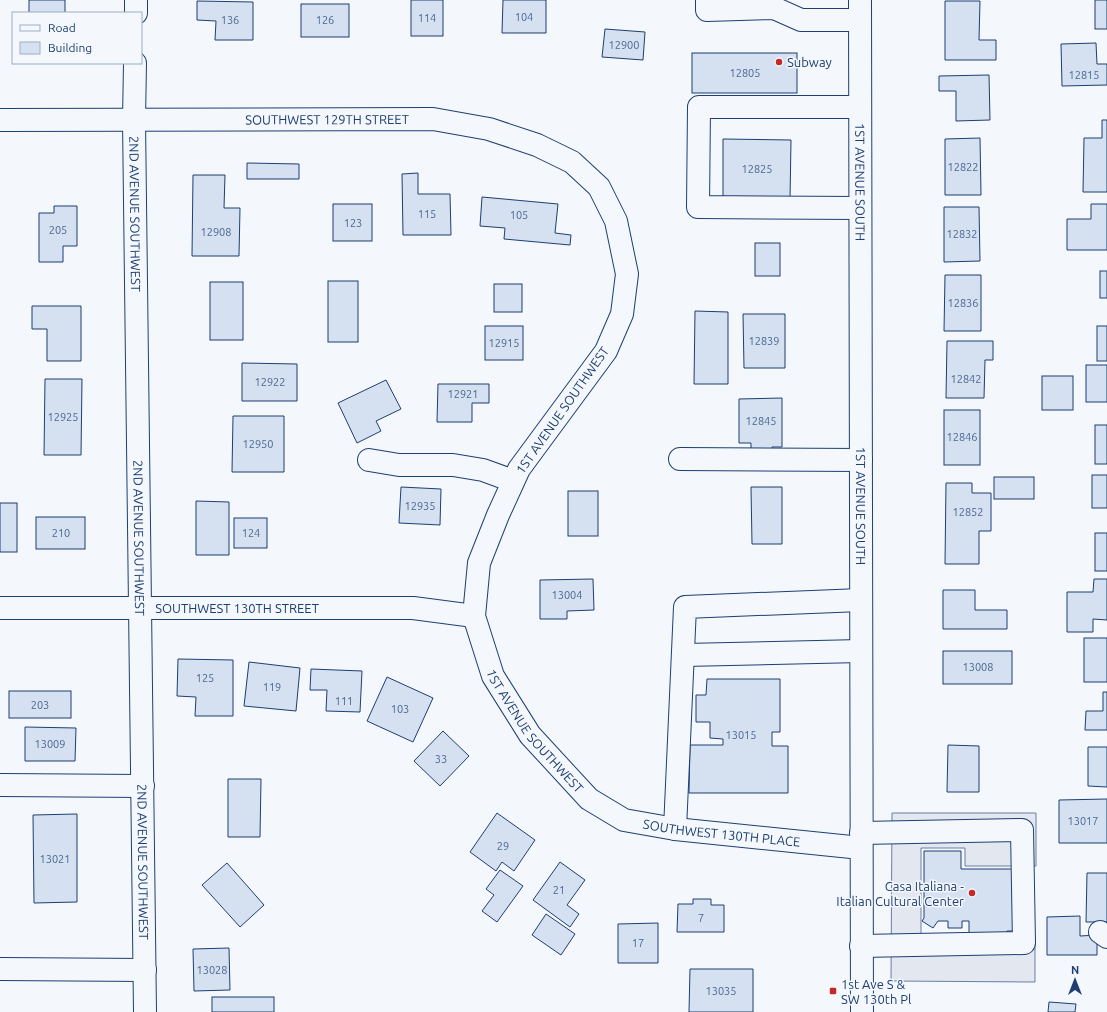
<svg xmlns="http://www.w3.org/2000/svg" width="1107" height="1012" viewBox="0 0 1107 1012" font-family="Ubuntu,sans-serif">
<rect width="100%" height="100%" fill="#f4f7fb"/>
<path fill="#e3e8f0" stroke="#687fa3" d="M892,813h144v53h-71v-18h-44v92h114v42l-144,-1z"/>
<g fill="#d5e0f0" stroke="#1d3f73">
<rect x="29" y="0" width="36" height="13"/>
<rect x="411" y="0" width="32" height="36"/>
<path d="M503,0h43v33h-44z"/>
<rect x="1095" y="0" width="12" height="29"/>
<path d="M197,1l56,1v38h-38l1,-19 -19,-1z"/>
<path d="M945,1h35l-1,39h17v20h-51z"/>
<rect x="301" y="4" width="48" height="33"/>
<path d="M605,29l40,3 -2,28 -41,-3z"/>
<path d="M1096,43l1,21h10v21l-45,1 -1,-42z"/>
<rect x="692" y="53" width="105" height="40"/>
<path d="M989,75l1,45 -34,1v-30h-17v-15z"/>
<path d="M1102,120h5v72h-24l1,-54h18z"/>
<path d="M980,138l1,57h-36v-56z"/>
<path d="M723,139l68,1 -1,60 -67,-1z"/>
<path d="M247,163l52,1v15h-52z"/>
<path d="M418,173v21h32l1,41h-48l-1,-61z"/>
<path d="M193,175h32l-1,33h16l-1,48h-47z"/>
<path d="M482,197l76,7 -3,29 16,2 -1,10 -66,-6 1,-11 -25,-2z"/>
<rect x="333" y="204" width="39" height="37"/>
<path d="M1091,204h16v46h-40v-31h24z"/>
<path d="M54,206h23v40h-14v16h-24v-49h15z"/>
<path d="M944,207h35l1,54 -36,1z"/>
<rect x="755" y="243" width="25" height="33"/>
<rect x="1100" y="271" width="7" height="27"/>
<path d="M945,275h36v56h-37z"/>
<rect x="328" y="281" width="30" height="61"/>
<rect x="210" y="282" width="33" height="58"/>
<rect x="494" y="284" width="28" height="28"/>
<path d="M32,306h49v55h-34v-32h-15z"/>
<path d="M695,311l33,1v72h-34z"/>
<path d="M743,314h42v54h-41z"/>
<rect x="485" y="326" width="38" height="34"/>
<rect x="1097" y="326" width="10" height="35"/>
<path d="M947,341h46v19h-8l-1,38h-38z"/>
<path d="M242,363l55,1v37h-55z"/>
<rect x="1086" y="365" width="21" height="37"/>
<rect x="1042" y="376" width="31" height="34"/>
<path d="M45,379h37l-1,76h-37z"/>
<path d="M386,380l15,29 -25,12 5,10 -24,12 -19,-40z"/>
<path d="M438,384h51v19h-17v19h-35z"/>
<path d="M782,398v49h-10v11h-21v-15h-12v-44z"/>
<rect x="944" y="410" width="36" height="55"/>
<path d="M233,416h51v56h-52z"/>
<rect x="1095" y="425" width="12" height="39"/>
<rect x="1092" y="475" width="15" height="33"/>
<rect x="994" y="477" width="40" height="22"/>
<path d="M946,483h26v10h19v38h-12v33h-34z"/>
<path d="M401,487l40,2 -1,36 -41,-2z"/>
<path d="M751,487h31v57h-30z"/>
<rect x="568" y="491" width="30" height="45"/>
<path d="M196,501l33,1v53h-33z"/>
<rect x="0" y="503" width="17" height="49"/>
<rect x="36" y="517" width="49" height="32"/>
<rect x="234" y="518" width="33" height="30"/>
<rect x="1095" y="533" width="12" height="38"/>
<path d="M593,579l1,31 -27,1v8h-27v-39z"/>
<path d="M1094,579h13v41l-14,-1v13h-26v-40h26z"/>
<path d="M943,590h32v20h32v19h-64z"/>
<rect x="1084" y="638" width="23" height="44"/>
<rect x="943" y="651" width="69" height="33"/>
<path d="M178,659l55,1v56h-38l1,-19 -19,-1z"/>
<path d="M249,662l51,6 -4,43 -52,-5z"/>
<path d="M311,669l51,2 -2,41 -34,-1 1,-21h-17z"/>
<path d="M387,677l46,21 -20,44 -46,-21z"/>
<path d="M707,679h73v53h-8v14h16v47h-99l1,-48h33v-6l-13,-1v-16h-14v-27h10z"/>
<rect x="9" y="691" width="62" height="27"/>
<path d="M1103,692h4v38h-22l1,-19h17z"/>
<path d="M25,727l51,1 -1,33h-50z"/>
<path d="M443,731l26,25 -29,30 -26,-25z"/>
<path d="M948,745l31,1v46h-32z"/>
<path d="M1088,747h19v40l-19,-1z"/>
<path d="M228,779h33l-1,58h-32z"/>
<path d="M1107,799v44h-48v-43z"/>
<path d="M497,813l38,27 -21,31 -12,-9 -6,9 -26,-19z"/>
<path d="M77,814v88l-43,1 -1,-88z"/>
<path d="M924,851h37v18h58l-1,62h-11v8h-38v-18h-7v7h-14v-7h-10l-5,7 -11,-7 2,-3z"/>
<path d="M560,862l25,18 -18,25 12,9 -9,13 -37,-27z"/>
<path d="M227,863l37,42 -24,22 -38,-42z"/>
<path d="M500,870l23,16 -26,36 -15,-11 12,-16 -8,-6z"/>
<path d="M1087,873h20v49h-21z"/>
<path d="M693,899h18v6h13v27h-47l1,-28h15z"/>
<path d="M546,914l29,20 -14,21 -29,-20z"/>
<path d="M1080,916v20l17,-1v20h-50v-38z"/>
<path d="M658,923v40h-40v-39z"/>
<path d="M229,948l1,42 -36,1 -1,-42z"/>
<path d="M690,969h63v43h-64z"/>
<rect x="212" y="997" width="62" height="15"/>
<path d="M1049,1002l27,2 -1,8h-27z"/>
</g>
<g fill="none" stroke-linecap="round" stroke-linejoin="round">
<defs>
<g id="minor">
<path d="M707,0v10l67,-2 27,12h59"/>
<path d="M136,13v-13"/>
<path id="s1" d="M135,63l-1,57 11,892"/>
<path d="M860,107h-161l-1,100 162,1"/>
<path id="s2" d="M0,120l433,-1 56,10 48,16 35,17 27,25 17,34 11,53 -5,40 -16,37 -87,118 -21,46 -19,48 -5,53 19,60 37,59 59,64 35,21 51,9 186,19"/>
<path d="M680,459l181,1"/>
<path d="M369,460l30,5h54l30,5 30,11"/>
<path id="s3" d="M0,608h413l61,8"/>
<path d="M684,655l177,-4"/>
<path d="M0,785l143,1"/>
<path d="M675,829l10,-222 176,-7"/>
<path d="M861,833l161,-3 2,113 -163,3"/>
<path d="M1100,932l7,5"/>
<path d="M0,969l145,1"/>
</g>
<g id="major">
<path id="s4" d="M860,0l2,1012"/>
</g>
</defs>
<use href="#minor" stroke="#1d3f73" stroke-width="24"/>
<use href="#major" stroke="#1d3f73" stroke-width="24"/>
<use href="#minor" stroke="#f4f7fb" stroke-width="22"/>
<use href="#major" stroke="#f4f7fb" stroke-width="22"/>
</g>
<g fill="#c62828" stroke="#f4f7fb" stroke-width="1.5">
<circle cx="779" cy="62" r="4"/>
<circle cx="972" cy="893" r="4"/>
<rect x="829" y="987" width="8" height="8" rx="2"/>
</g>
<g text-anchor="middle" stroke-width="3" stroke-linejoin="round" paint-order="stroke">
<g font-size="11" fill="#4b6792">
<text x="524" y="21">104</text>
<text x="427" y="22">114</text>
<text x="230" y="24">136</text>
<text x="325" y="24">126</text>
<text x="624" y="49">12900</text>
<text x="745" y="77">12805</text>
<text x="1084" y="79">12815</text>
<text x="963" y="171">12822</text>
<text x="757" y="173">12825</text>
<text x="427" y="218">115</text>
<text x="519" y="219">105</text>
<text x="353" y="227">123</text>
<text x="58" y="234">205</text>
<text x="216" y="236">12908</text>
<text x="962" y="238">12832</text>
<text x="963" y="307">12836</text>
<text x="764" y="345">12839</text>
<text x="504" y="347">12915</text>
<text x="966" y="383">12842</text>
<text x="270" y="386">12922</text>
<text x="463" y="398">12921</text>
<text x="63" y="421">12925</text>
<text x="761" y="425">12845</text>
<text x="962" y="441">12846</text>
<text x="258" y="448">12950</text>
<text x="420" y="510">12935</text>
<text x="968" y="516">12852</text>
<text x="61" y="537">210</text>
<text x="251" y="537">124</text>
<text x="567" y="599">13004</text>
<text x="978" y="671">13008</text>
<text x="205" y="682">125</text>
<text x="272" y="691">119</text>
<text x="344" y="705">111</text>
<text x="40" y="709">203</text>
<text x="400" y="713">103</text>
<text x="741" y="739">13015</text>
<text x="50" y="748">13009</text>
<text x="441" y="763">33</text>
<text x="1083" y="825">13017</text>
<text x="503" y="850">29</text>
<text x="55" y="863">13021</text>
<text x="559" y="894">21</text>
<text x="701" y="922">7</text>
<text x="638" y="947">17</text>
<text x="212" y="974">13028</text>
<text x="721" y="995">13035</text>
</g>
<g font-size="13" fill="#1d3f73" stroke="#f4f7fb" text-anchor="start">
<text x="787" y="67">Subway</text>
<text x="964" y="891" text-anchor="end">Casa Italiana -<tspan x="964" dy="15">Italian Cultural Center</tspan></text>
<text x="841" y="989">1st Ave S &amp;<tspan x="841" dy="15">SW 130th Pl</tspan></text>
</g>
<g font-size="13" fill="#1d3f73" stroke="#f4f7fb">
<text dy="5" stroke="none"><textPath href="#s2" startOffset="327">SOUTHWEST 129TH STREET</textPath></text>
<text dy="5" stroke="none"><textPath href="#s4" startOffset="182">1ST AVENUE SOUTH</textPath></text>
<text dy="5" stroke="none"><textPath href="#s1" startOffset="151">2ND AVENUE SOUTHWEST</textPath></text>
<text transform="translate(562 410) rotate(-55)" y="5">1ST AVENUE SOUTHWEST</text>
<text dy="5" stroke="none"><textPath href="#s4" startOffset="506">1ST AVENUE SOUTH</textPath></text>
<text dy="5" stroke="none"><textPath href="#s1" startOffset="475">2ND AVENUE SOUTHWEST</textPath></text>
<text dy="5" stroke="none"><textPath href="#s3" startOffset="237">SOUTHWEST 130TH STREET</textPath></text>
<text dy="5" stroke="none"><textPath href="#s2" startOffset="1223">1ST AVENUE SOUTHWEST</textPath></text>
<text dy="5" stroke="none"><textPath href="#s2" startOffset="1450">SOUTHWEST 130TH PLACE</textPath></text>
<text dy="5" stroke="none"><textPath href="#s1" startOffset="799">2ND AVENUE SOUTHWEST</textPath></text>
</g>
</g>
<rect x="12" y="12" width="130" height="52" fill="#f4f7fb" stroke="#9eadc5"/>
<rect x="20" y="25" width="20" height="6" fill="#f4f7fb" stroke="#9eadc5"/>
<text x="48" y="32" font-size="12" fill="#1d3f73">Road</text>
<rect x="20" y="42" width="20" height="12" fill="#d5e0f0" stroke="#9eadc5"/>
<text x="48" y="52" font-size="12" fill="#1d3f73">Building</text>
<g transform="translate(1075 980)" stroke="#f4f7fb" stroke-width="3" paint-order="stroke">
<path d="M0-3L7 15L0 10L-7 15Z" fill="#1d3f73"/>
<text y="-6" font-size="11" font-weight="bold" text-anchor="middle" fill="#1d3f73">N</text>
</g>
</svg>
